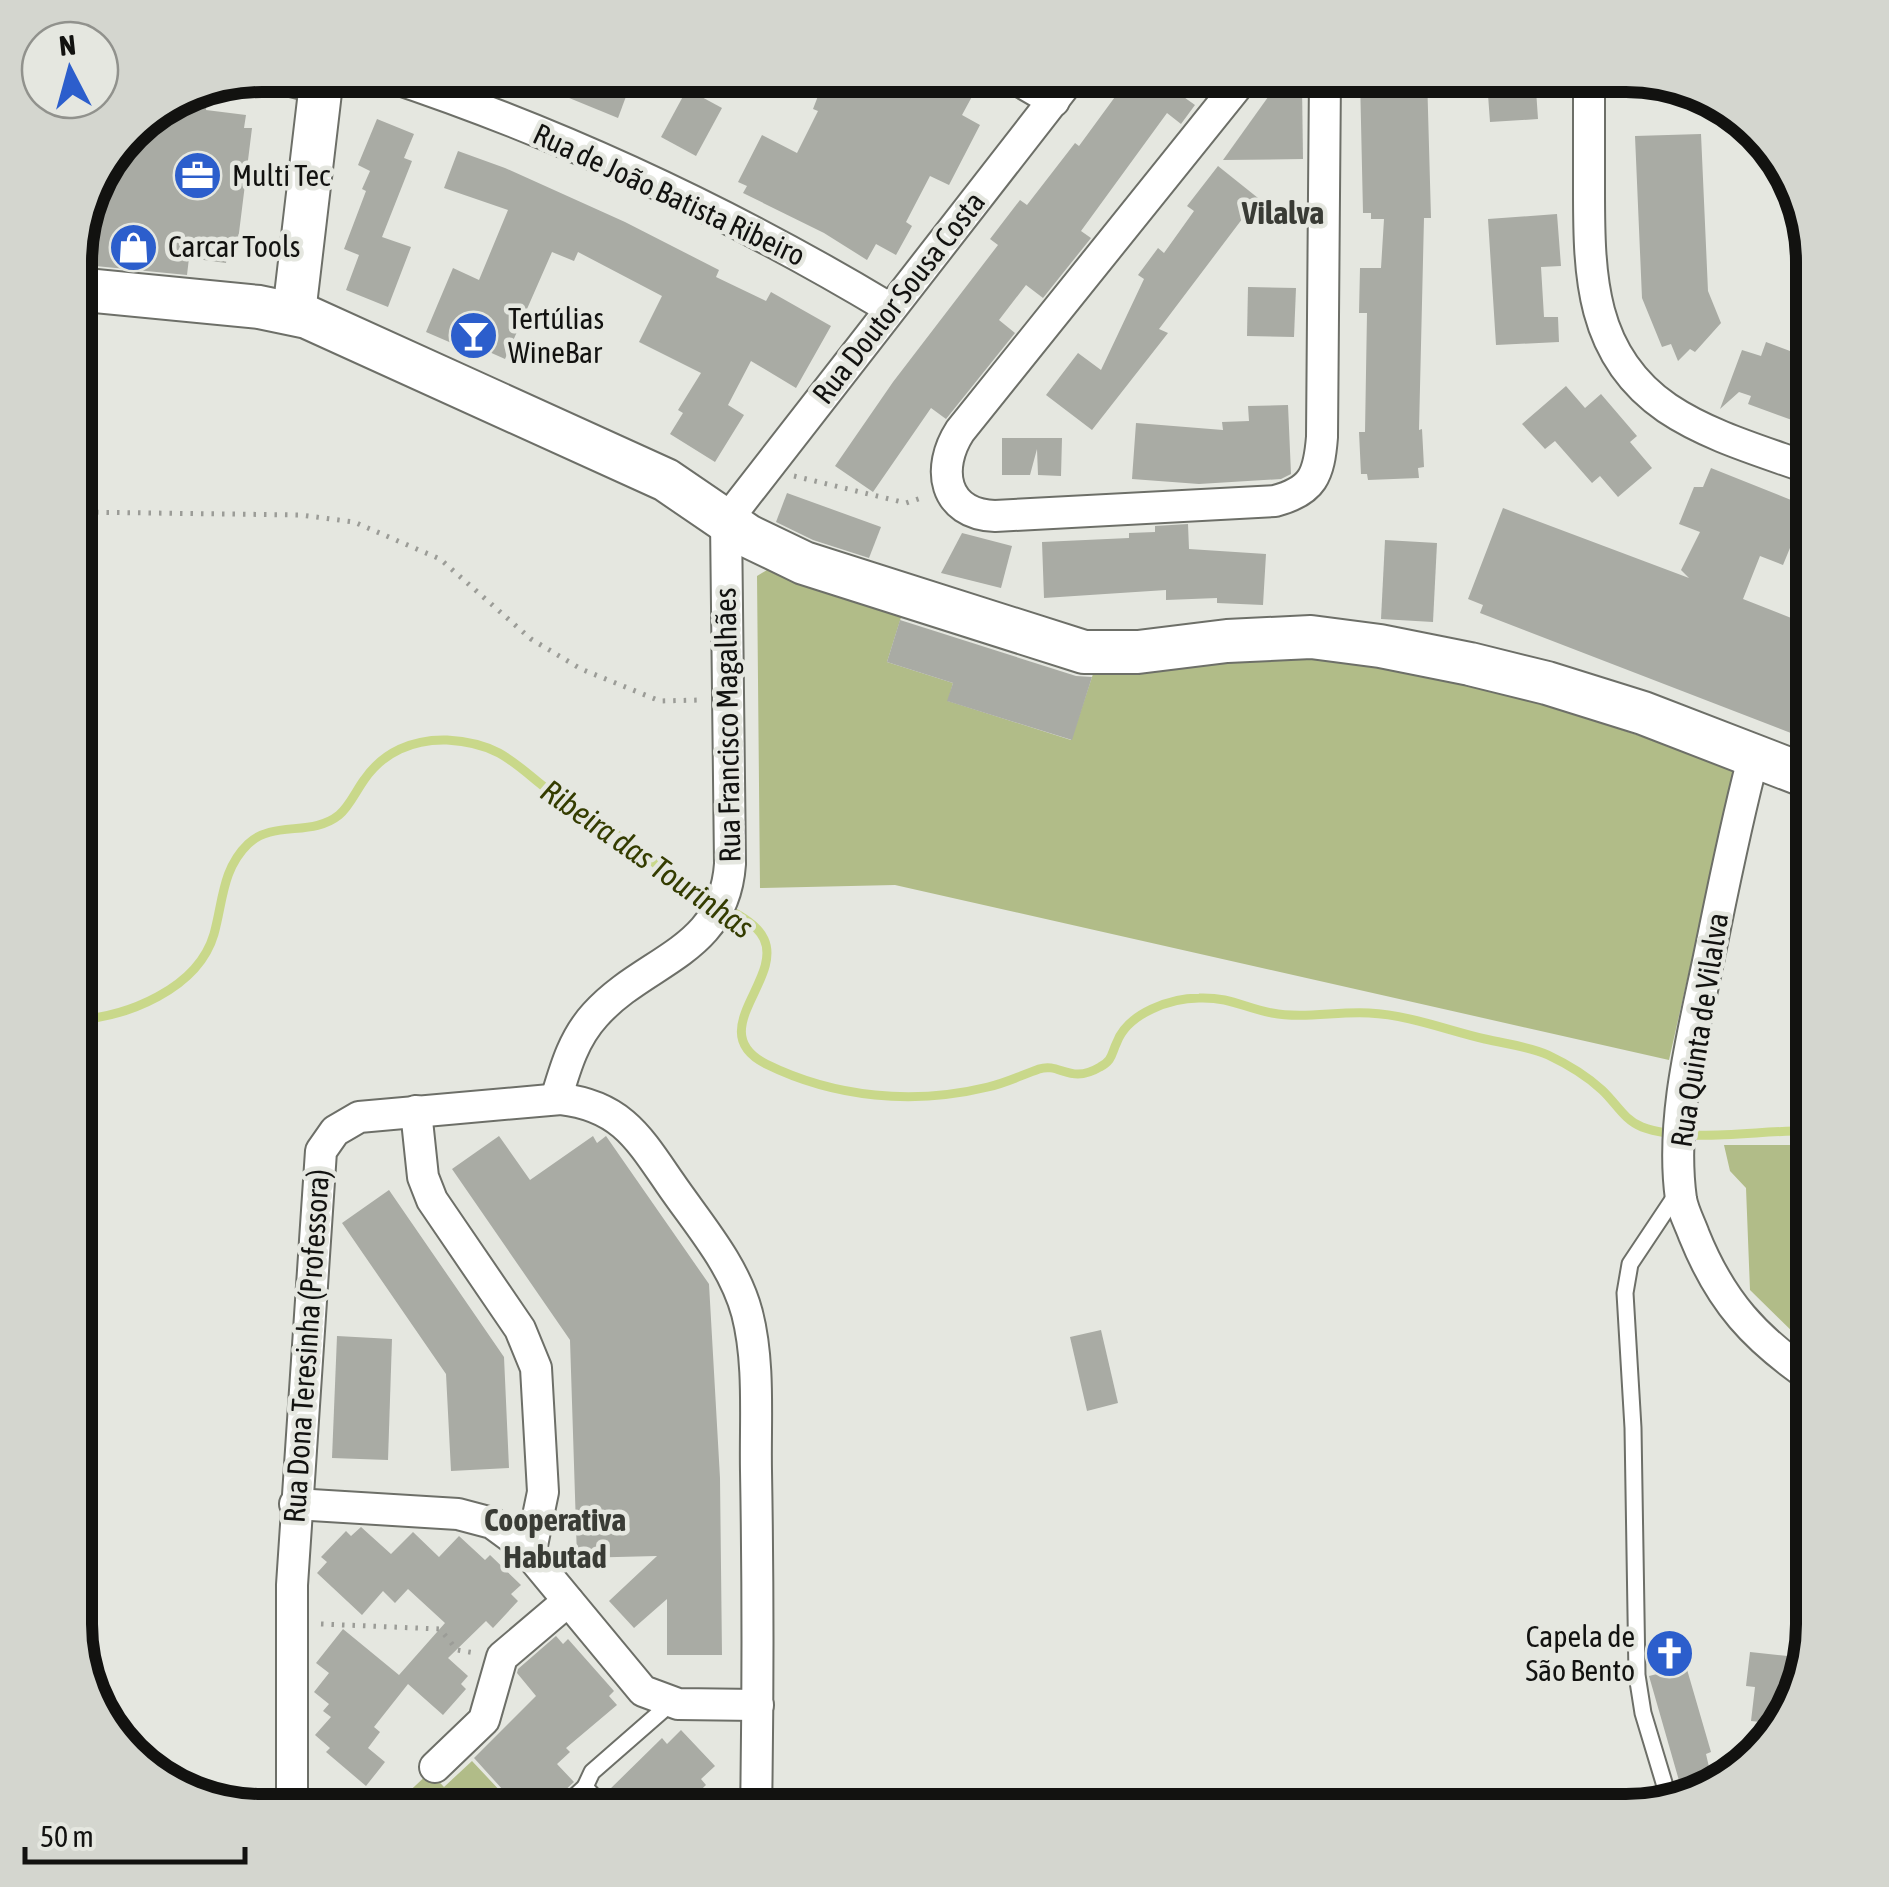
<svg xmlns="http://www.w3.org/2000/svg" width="1889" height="1887" viewBox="0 0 1889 1887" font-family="'Asap Condensed',sans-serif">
<rect width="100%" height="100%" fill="#e5e7e0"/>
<g fill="#b1bc88">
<path d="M772,567l131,44 -16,51 66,21 -5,18 123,39 23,-69 192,-17 129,17 133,34 187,63 -66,292 -774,-175 -135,3 -3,-312z"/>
<path d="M1724,1145h90v149l-12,47 -52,-51 -4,-102 -16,-17z"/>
<path d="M472,1761l48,51h-133l43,-40 14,15z"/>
</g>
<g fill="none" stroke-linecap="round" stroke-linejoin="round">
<path stroke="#c9d88a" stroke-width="9" d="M75,1020c52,-3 123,-31 139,-86 9,-32 8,-65 34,-90 25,-24 64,-7 91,-29 10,-8 17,-24 25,-35 19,-28 49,-41 83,-40 18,1 37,5 52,13 20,11 35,27 52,39 26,19 56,34 82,54 20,15 38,32 60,46 20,13 60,23 71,47 19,41 -61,93 2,125 69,34 148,41 222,23 18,-4 34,-12 51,-18 21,-7 31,16 61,-2 13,-7 11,-13 17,-25 11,-29 54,-44 82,-44 32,-1 45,10 73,15 31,6 66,-2 97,0 41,2 77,17 116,26 21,5 43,7 63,16 19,9 39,21 54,35 14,13 22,30 40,37 46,17 121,2 172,4"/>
</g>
<g fill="#a9aba4">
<path d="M513,75h121l-16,43z"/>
<path d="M776,75h123l39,16 8,-14 29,14 -13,24 18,10 -31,60 -19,-9 -24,46 6,4 -16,29 -20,-11 -9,16 -43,-27 -81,-40 4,-7 -9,-4 24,-47 35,18 21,-42 -5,-2 5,-13z"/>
<path d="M1131,75h65l-15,20 14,10 -14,19 -14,-11 -86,118 10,7 -48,60 -17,-13 -27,35 16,13 -69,86 -15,-11 -58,84 -38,-26 58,-84 105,-137 -8,-6 30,-39 7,5 48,-62 4,3z"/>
<path d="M1427,75l4,143h-7l-5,212 3,-1 2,38 -6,1 1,10 -51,2 -1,-6h-6l-2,-42h6l2,-119h-8l1,-45h21l3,-49h-13v-6h-8l-3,-136z"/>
<path d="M1507,75h28l3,44 -48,3 -3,-41 21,-1z"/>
<path d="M1302,85l1,74 -80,1 53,-74z"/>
<path d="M687,89l35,19 -26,48 -35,-19z"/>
<path d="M207,96l-1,14 40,5 -2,13h8l-16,129 -9,-1 -1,7 -37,-5 -2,17 -112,-11v-14l13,-46 14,2 5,-43 32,-41z"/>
<path d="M377,119l37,15 -10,24 8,3 -30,76 29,10 -23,60 -42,-17 13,-35 -15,-6 22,-58 -4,-2 8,-18 -12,-6z"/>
<path d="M1701,134l7,157 13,32 -26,29 -5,-3 -12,12 -7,-17 -9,3 -20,-49 -7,-162z"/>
<path d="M458,151l47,17 120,54 94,48 -3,7 50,24 5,-9 60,34 -35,62 -45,-27 -23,44 16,10 -29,47 -45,-28 13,-21 -5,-3 23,-37 -62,-31 23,-46 -84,-44 -4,9 -22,-9 -47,107 -18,-8 -3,6 -58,-25 27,-64 26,12 29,-70 -64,-22z"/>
<path d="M1218,166l40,32 -99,131 9,4 -76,97 -46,-35 32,-42 23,17 43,-91 -6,-4 20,-27 6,5 30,-42 -7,-5z"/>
<path d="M1557,214l4,52 -20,1 3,50h14l1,25 -63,3 -8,-126z"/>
<path d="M1248,287l48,1 -2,49 -47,-1z"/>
<path d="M1766,342l48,18v68l-66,-24 3,-8 -12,-4 -19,17 22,-59 19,6z"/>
<path d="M1566,386l19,22 16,-14 36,42 -7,6 22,26 -34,29 -18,-21 -8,7 -37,-42 -10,8 -23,-25z"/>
<path d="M1288,405l3,69 -10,5 -82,5 -67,-5 4,-56 87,7 -1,-8 27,-1 -1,-15z"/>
<path d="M1002,438h60l-1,38 -23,-1 -1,-26 -7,26h-28z"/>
<path d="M1711,468l90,36 -8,20 6,2 -16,39 -23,-9 -17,43 71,28v115l-334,-129 3,-8 -15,-6 35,-91 186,70 -8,-8 19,-38 -21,-8 15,-37h9z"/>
<path d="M787,493l94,34 -12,31 -56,-18 -37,-18z"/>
<path d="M1188,524l1,25 77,5 -3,51 -46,-2v-5l-51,2v-10l-122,8 -2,-56 87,-4v-5l26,-1v-6z"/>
<path d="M962,533l50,13 -11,42 -60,-15z"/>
<path d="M1385,540l52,3 -4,79 -52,-3z"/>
<path d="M900,620l176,56 16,1 -20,63 -125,-39 6,-18 -66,-21z"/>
<path d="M499,1136l31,44 63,-44 4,7 9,-7 103,148 11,194 2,177h-55v-56l-33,29 -25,-27 48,-45 -80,2 -7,-218 -118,-171z"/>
<path d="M389,1190l115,167 5,111 -58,3 -5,-97 -104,-151z"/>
<path d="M1101,1330l17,73 -31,8 -17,-74z"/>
<path d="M337,1336l55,3 -4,121 -56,-2z"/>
<path d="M361,1527l30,27 22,-22 26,25 20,-21 26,24 5,-5 31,30 -10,9 7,7 -25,27 -7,-7 -38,37 20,18 -7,8 5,5 -23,26 -35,-31 -34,43 6,5 -12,16 17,14 -19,24 -40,-34 4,-4 -15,-13 16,-18 -8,-6 6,-7 -15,-12 15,-19 -13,-10 27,-34 56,46 46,-52 -37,-34 -13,14 -12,-12 -21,24 -45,-42 10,-11 -6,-5 25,-26 5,5z"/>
<path d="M556,1636l7,8 5,-5 46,52 -5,5 8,9 -51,43 4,4 -13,12 17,18 -24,22 -3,8h-24l-49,-54 62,-62 -19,-23 1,-4z"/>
<path d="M1685,1641l1,25 25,86 -5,2 6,26 -30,11 -33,-115 8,-2 -3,-31z"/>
<path d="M1750,1652l57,6 -8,39 -19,27 -29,-3 4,-34 -9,-1z"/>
<path d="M681,1730l34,36 -14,13 5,6 -28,27h-59l-13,-19 56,-55 5,6z"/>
</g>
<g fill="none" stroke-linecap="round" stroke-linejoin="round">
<defs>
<g id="lane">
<path d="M1668,1796l-25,-83 -6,-38 -4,-247 -8,-135 5,-29 48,-72"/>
<path d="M558,1812l27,-25"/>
<path d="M608,1812l-23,-25 7,-15 79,-69"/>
</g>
<g id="street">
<path d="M265,75l55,13"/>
<path d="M385,75c178,59 344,137 504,233"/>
<path d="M1009,75l45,26"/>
<path d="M1246,75l-286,356c-24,37 -17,83 35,85l280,-15c38,-10 44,-26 47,-64l3,-362"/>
<path d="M1589,75c0,38 0,77 0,115 0,85 1,165 78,218 43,29 98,44 147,62"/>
<path d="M1754,755c-18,67 -31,134 -45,202 -16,77 -39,163 -28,242 2,12 9,25 13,36 27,67 61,104 120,144"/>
<path d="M556,1099c9,-30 17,-60 39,-84 50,-56 129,-62 135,-151l-4,-343 347,-446"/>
<path d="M416,1111l7,66 9,23 88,129 16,39 7,124 -13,63"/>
<path d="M295,1504l163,10 34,9 30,22 121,146 35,13 80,1"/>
<path d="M435,1767l49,-47 18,-63 66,-56"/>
<path d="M292,1812v-227l29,-434 14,-20 24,-14 202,-18c60,7 78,39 109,84 28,41 64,81 77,130 13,50 8,107 9,158 2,114 2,227 0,341"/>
</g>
<g id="secondary">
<path d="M75,289l184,18 48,10 359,163 82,56 56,27 280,89h54l89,-11 84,-4 69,9 90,18 77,19 96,30 171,66"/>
<path d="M294,313l28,-238"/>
</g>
</defs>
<use href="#lane" stroke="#6d6f68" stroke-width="19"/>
<use href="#street" stroke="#6d6f68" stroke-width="34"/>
<use href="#secondary" stroke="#6d6f68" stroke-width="46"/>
<g stroke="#9b9c97" stroke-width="5" stroke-dasharray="2.5 8" stroke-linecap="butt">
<path d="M794,476l112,27 18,-6"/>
<path d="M75,512l226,3 53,7 86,37 91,80 50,30 79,32 40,-1"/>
<path d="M321,1624l119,5 17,21 18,3"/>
</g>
<use href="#lane" stroke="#fff" stroke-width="15"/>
<use href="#street" stroke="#fff" stroke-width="30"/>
<use href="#secondary" stroke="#fff" stroke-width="42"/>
</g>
<defs>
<symbol id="office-disc" viewBox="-11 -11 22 22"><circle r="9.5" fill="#2c5ecc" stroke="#e5e7e0"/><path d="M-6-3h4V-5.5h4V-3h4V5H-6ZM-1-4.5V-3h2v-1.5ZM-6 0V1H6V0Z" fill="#fff"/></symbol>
<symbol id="shop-disc" viewBox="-11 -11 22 22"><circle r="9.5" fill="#2c5ecc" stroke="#e5e7e0"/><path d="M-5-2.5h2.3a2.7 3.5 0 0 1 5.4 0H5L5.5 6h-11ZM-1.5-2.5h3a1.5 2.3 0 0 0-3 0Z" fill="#fff"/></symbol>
<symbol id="bar-disc" viewBox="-11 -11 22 22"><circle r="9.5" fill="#2c5ecc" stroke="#e5e7e0"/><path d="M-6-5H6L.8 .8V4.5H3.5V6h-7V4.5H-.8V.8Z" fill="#fff"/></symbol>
<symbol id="church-disc" viewBox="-11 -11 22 22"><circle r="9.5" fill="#2c5ecc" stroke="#e5e7e0"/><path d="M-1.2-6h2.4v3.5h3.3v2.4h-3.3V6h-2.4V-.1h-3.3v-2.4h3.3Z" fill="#fff"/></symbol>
</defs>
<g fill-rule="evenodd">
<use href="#office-disc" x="170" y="148" width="55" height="55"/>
<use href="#shop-disc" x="106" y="220" width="55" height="55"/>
<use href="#bar-disc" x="446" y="308" width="55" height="55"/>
<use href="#church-disc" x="1642" y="1626" width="55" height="55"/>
</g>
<g text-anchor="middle" stroke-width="9" stroke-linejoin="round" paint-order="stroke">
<g font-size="30" fill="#121210" stroke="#e5e7e0" text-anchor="start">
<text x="232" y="186">Multi Tec</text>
<text x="168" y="257">Carcar Tools</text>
<text x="508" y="329">Tertúlias<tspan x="508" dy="34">WineBar</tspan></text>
<text x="1635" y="1647" text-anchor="end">Capela de<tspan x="1635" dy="34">São Bento</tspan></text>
</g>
<g font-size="30" fill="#121210" stroke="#e5e7e0">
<text transform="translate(669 195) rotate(25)" y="10">Rua de João Batista Ribeiro</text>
<text transform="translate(899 298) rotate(-52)" y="10">Rua Doutor Sousa Costa</text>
<text transform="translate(728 725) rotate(-91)" y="10">Rua Francisco Magalhães</text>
<text transform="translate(1700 1030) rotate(-81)" y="10">Rua Quinta de Vilalva</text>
<text transform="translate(307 1346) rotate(-86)" y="10">Rua Dona Teresinha (Professora)</text>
</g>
<g font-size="32" font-weight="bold" fill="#393b35" stroke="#e5e7e0">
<text x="1283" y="224">Vilalva</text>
<text x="555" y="1531">Cooperativa<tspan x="555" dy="37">Habutad</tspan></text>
</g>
<g font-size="32" font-style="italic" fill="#343c00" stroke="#e5e7e0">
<text transform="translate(647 859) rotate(35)" y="11">Ribeira das Tourinhas</text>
</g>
</g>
<path d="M0 0H1889V1887H0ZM262 92H1626A170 170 0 0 1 1796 262V1624A170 170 0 0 1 1626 1794H262A170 170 0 0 1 92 1624V262A170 170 0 0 1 262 92Z" fill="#d4d6cf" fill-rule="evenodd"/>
<path fill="none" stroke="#121210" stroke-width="12" d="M262 92H1626A170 170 0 0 1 1796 262V1624A170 170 0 0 1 1626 1794H262A170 170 0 0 1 92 1624V262A170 170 0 0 1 262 92Z"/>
<g transform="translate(70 70) rotate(354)"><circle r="48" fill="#e5e7e0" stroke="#91928d" stroke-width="2.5"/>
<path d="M0-8L18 38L0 25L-18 38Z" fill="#2c5ecc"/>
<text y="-15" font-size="28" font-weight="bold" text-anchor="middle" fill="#121210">N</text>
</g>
<path d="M25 1847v15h220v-15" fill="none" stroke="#121210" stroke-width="5"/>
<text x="40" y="1847" font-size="30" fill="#121210" stroke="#e5e7e0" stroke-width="8" paint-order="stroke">50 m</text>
</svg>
